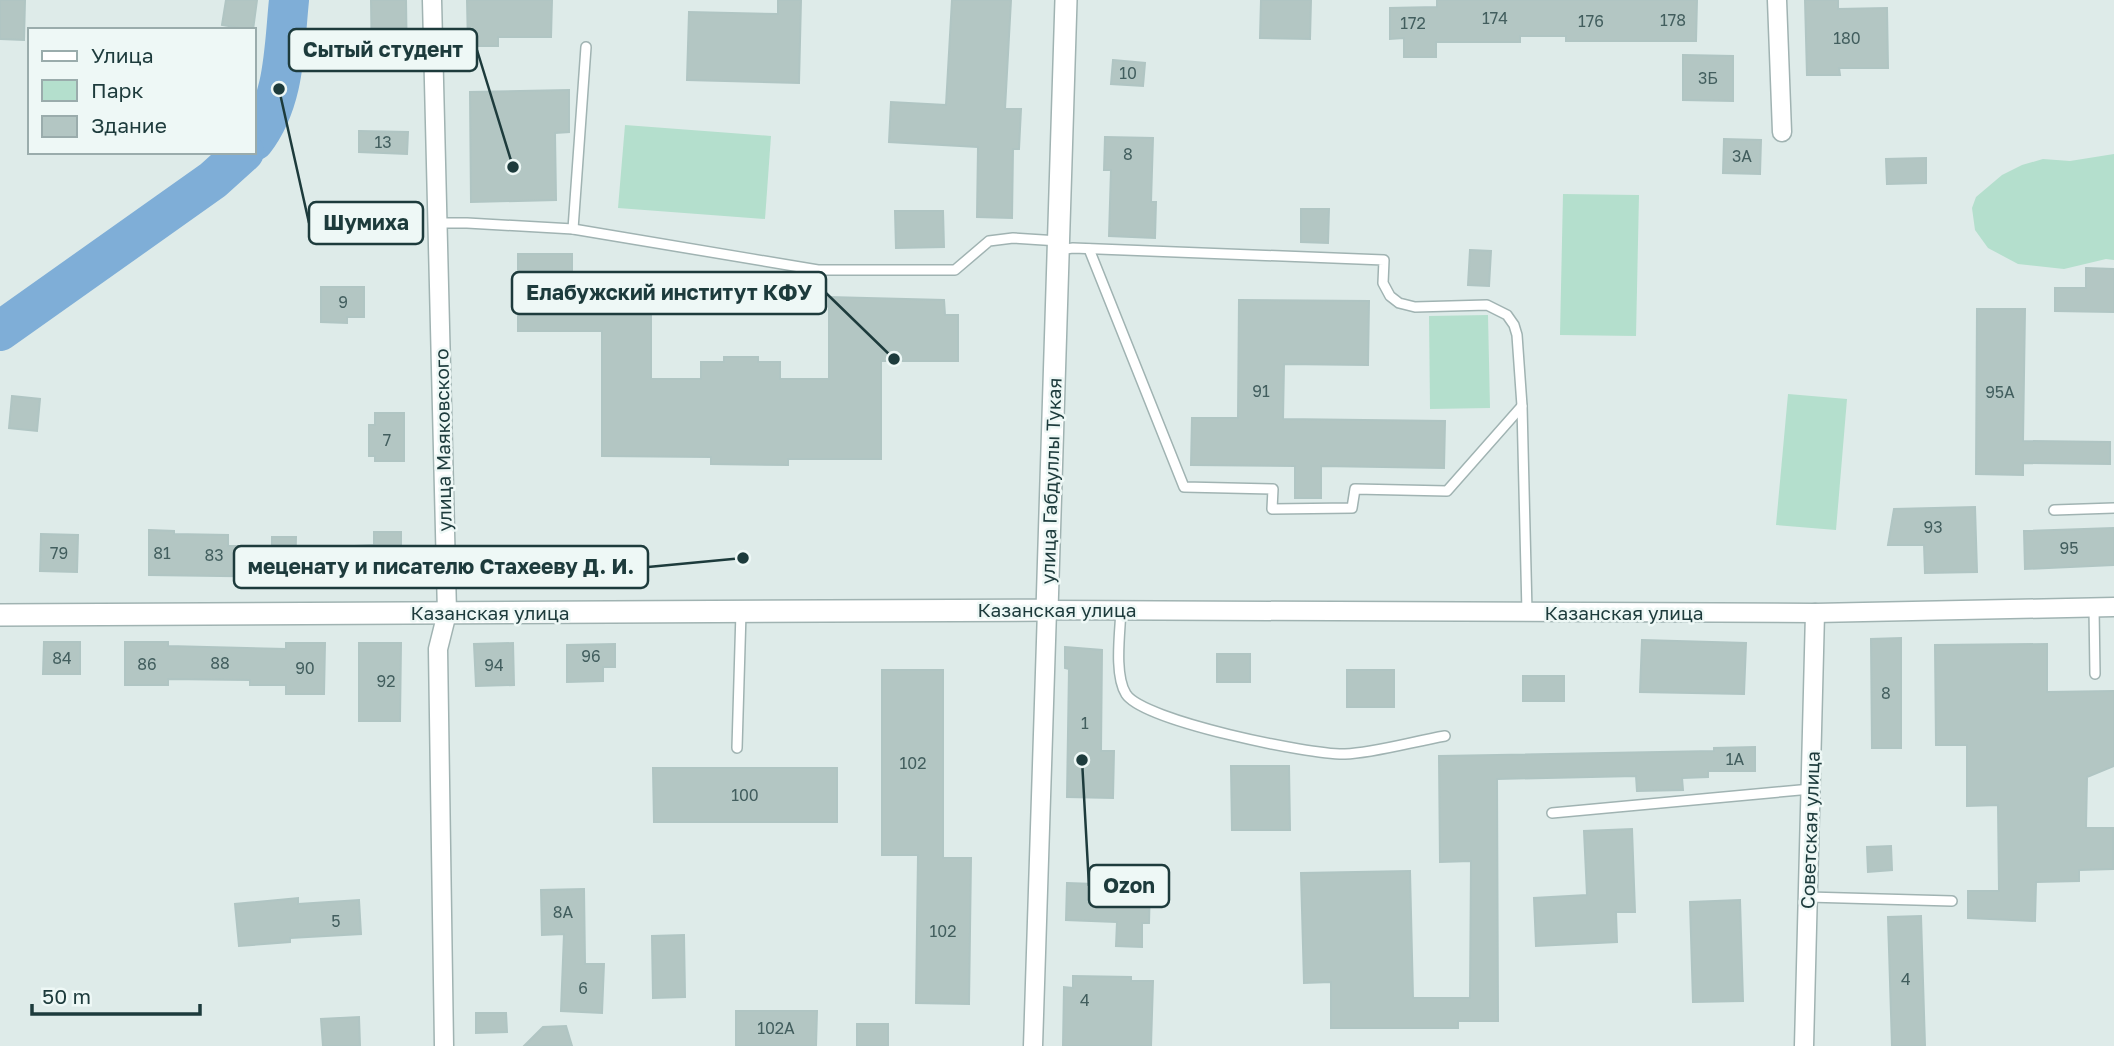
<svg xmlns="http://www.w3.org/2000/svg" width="2114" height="1046" viewBox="0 0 2114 1046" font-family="'Golos Text',sans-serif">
<rect width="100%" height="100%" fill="#deebe9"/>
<g fill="#b4dfcd">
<path d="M625,125l146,11 -6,83 -147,-11z"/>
<path d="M2114,154v106l-8,-1 -42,10 -46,-5 -30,-16 -13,-18 -3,-22 4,-11 26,-22 20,-10 21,-6 27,2z"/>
<path d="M1563,194l76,1 -3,141 -76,-1z"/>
<path d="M1488,315l2,93 -60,1 -1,-93z"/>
<path d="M1788,394l59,5 -11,131 -60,-5z"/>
</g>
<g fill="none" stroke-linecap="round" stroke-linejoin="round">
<g stroke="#7faed7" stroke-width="40">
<path d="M254,141c31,-40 30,-92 35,-141"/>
<path d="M0,331l213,-151 31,-28"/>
</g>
</g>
<g fill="#b3c6c3" stroke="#b0c5c3" stroke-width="2">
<path d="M0,0h25l-1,40 -24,-1z"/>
<path d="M226,0h31l-4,30 -31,-5z"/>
<path d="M371,0h35l1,70 -35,1z"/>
<path d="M467,0h85l-1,37h-53v9h-30z"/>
<path d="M778,0h23l-2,83 -112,-3 2,-68 89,2z"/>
<path d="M952,0h59l-6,109h16l-2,40h-6l-1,69 -35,-1 1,-70 -89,-5 2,-40 55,3z"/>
<path d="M1261,0h50l-1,39 -50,-1z"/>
<path d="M1437,0h260l-1,41h-130v-5h-46v6h-84v15h-32v-19l-14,1v-31l47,-1z"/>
<path d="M1805,0h33v9l49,-1 1,60h-49l1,7h-33z"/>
<path d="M1683,55l50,1v45l-50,-1z"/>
<path d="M1113,60l32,3 -2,23 -32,-2z"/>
<path d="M569,90v42l-14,1 1,67 -85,2 -1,-110z"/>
<path d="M359,131l49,1 -1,22 -48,-2z"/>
<path d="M1105,137l48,1 -2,64h5l-1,36 -46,-2 2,-66h-7z"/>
<path d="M1724,139l37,1 -1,34 -37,-1z"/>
<path d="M1926,158v25l-39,1 -1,-25z"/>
<path d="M1301,209h28l-1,34 -27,-1z"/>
<path d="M895,211h48l1,36 -48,1z"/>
<path d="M1470,250l21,1 -2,35 -21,-1z"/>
<path d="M518,254h54v39h79v86h50v-17h23v-5h34v5h22v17h49v-82l115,3 1,15h13v46h-77v98h-93v6l-77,-1v-7l-109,-1v-125h-84z"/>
<path d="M2086,268l28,1v43l-59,-1v-23h31z"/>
<path d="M321,287h43v30h-17v6l-26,-1z"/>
<path d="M1239,300l130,1 -1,64 -84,-1 -1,55 162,2 -1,47 -123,-2v32h-26v-32l-104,-1 1,-47h46z"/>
<path d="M1977,309h48l-2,132 87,1v22l-87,-1v12l-47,-1z"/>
<path d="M12,396l28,3 -3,32 -28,-3z"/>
<path d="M375,413h29v48h-29v-5h-6v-31h6z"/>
<path d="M1975,507l2,65 -52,1 -1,-28h-36l6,-36z"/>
<path d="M2114,528v37l-89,4 -1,-38z"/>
<path d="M149,530l25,1v3l54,1v11h44v-9h24l-1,40 -146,-2z"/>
<path d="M374,532h27v49h-46v-35l19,-1z"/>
<path d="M41,534l37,1 -1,37 -37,-1z"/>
<path d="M1901,638v110h-29l-1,-109z"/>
<path d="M1642,640l104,3 -2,51 -104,-2z"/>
<path d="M44,642h36v32h-37z"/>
<path d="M125,642h43v4l118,3v-6h39l-1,51h-38v-9h-36v-5l-82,-1v6h-43z"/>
<path d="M359,643h42l-1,78h-41z"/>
<path d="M513,643l1,42 -38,1 -2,-42z"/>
<path d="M615,644v23h-12v14l-36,1v-37z"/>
<path d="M2047,644v48l67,-1v75l-27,11 -1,51h27v41l-34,1v11l-43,1 -1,39 -67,-3v-27h31l-1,-86 -31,1v-61h-31l-1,-100z"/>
<path d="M1065,647l37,3 -1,101h13l-1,47 -46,-1 2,-128 -4,-1z"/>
<rect x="1217" y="654" width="33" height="28"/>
<path d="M882,670h61v188h28l-2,146 -53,-1 2,-148h-36z"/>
<rect x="1347" y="670" width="47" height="37"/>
<rect x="1523" y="676" width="41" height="25"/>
<path d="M1755,747v24h-47v6l-26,1 1,12 -46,1 -1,-15 -139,3 1,242h-40v7h-127v-46l-27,1 -3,-110 109,-2 3,127h57l1,-137 -31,1 -1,-106 275,-5v-3z"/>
<path d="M1231,766h58l1,64h-58z"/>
<path d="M653,768h184v54h-183z"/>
<path d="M1632,829l3,83h-19l1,30 -81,4 -2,-48 53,-3 -3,-64z"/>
<path d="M1891,846l1,24 -24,2 -1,-25z"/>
<path d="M1067,883l83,3 -1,37h-7v24l-26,-1 1,-24 -51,-2z"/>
<path d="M584,889l1,75h19l-2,49 -41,-2 3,-77 -22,1 -1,-45z"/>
<path d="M298,898v6l61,-4 2,34 -71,4v4l-51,4 -4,-42z"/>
<path d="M1740,900l3,101 -50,1 -3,-100z"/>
<path d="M1921,916l4,130h-33l-4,-129z"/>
<path d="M684,935l1,62 -32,1 -1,-62z"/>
<path d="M1073,976l58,1v4h22l-2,65h-88l1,-59 9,1z"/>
<path d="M736,1011h81l-1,35h-80z"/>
<path d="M476,1013h30l1,19 -31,1z"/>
<path d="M359,1017l1,29h-37l-2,-27z"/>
<rect x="857" y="1024" width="31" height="22"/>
<path d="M566,1026l6,20h-48l19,-19z"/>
</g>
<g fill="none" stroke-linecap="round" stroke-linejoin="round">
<defs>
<g id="service">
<path d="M438,223h29l106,6 245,41h137l34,-29 24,-3 46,3"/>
<path d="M573,229l13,-182"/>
<path d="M1089,249l95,238 89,2 -1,20 80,-1 3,-19 92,2 75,-85"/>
<path d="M1058,250l15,-2 311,12 -1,23 7,13 9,7 16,4 72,-2 20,10 7,10 3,10 5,71 5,206"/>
<path d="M2054,510l60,-2"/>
<path d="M2094,608l1,66"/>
<path d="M1121,610c-1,23 -7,65 5,84 17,27 184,61 219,60 29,-1 70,-13 100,-18"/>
<path d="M737,748l4,-136"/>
<path d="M1552,813l259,-24"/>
<path d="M1808,897l144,4"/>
</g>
<g id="minor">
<path d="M432,0l15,613 -9,36 6,397"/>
<path d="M1777,0l5,132"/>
<path d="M1033,1046l14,-436 768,3 299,-6"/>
<path d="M1804,1046l11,-433"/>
</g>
<path id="tertiary" d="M0,615l1047,-5 19,-610"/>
</defs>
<use href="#service" stroke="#a0b3b2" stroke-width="12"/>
<use href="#minor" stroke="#a0b3b2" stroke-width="21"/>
<use href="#tertiary" stroke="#a0b3b2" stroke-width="24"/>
<use href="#service" stroke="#fff" stroke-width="9"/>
<use href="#minor" stroke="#fff" stroke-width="18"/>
<use href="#tertiary" stroke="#fff" stroke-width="21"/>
</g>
<g text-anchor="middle" stroke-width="5" stroke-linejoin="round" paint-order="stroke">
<g font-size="16" fill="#425e5e">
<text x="1495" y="24">174</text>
<text x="1673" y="26">178</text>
<text x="1591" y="27">176</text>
<text x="1413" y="29">172</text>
<text x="1847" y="44">180</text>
<text x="1128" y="79">10</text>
<text x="1708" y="84">3Б</text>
<text x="383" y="148">13</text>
<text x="1128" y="160">8</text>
<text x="1742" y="162">3А</text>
<text x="343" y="308">9</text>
<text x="1261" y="397">91</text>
<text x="2000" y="398">95А</text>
<text x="387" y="446">7</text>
<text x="1933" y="533">93</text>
<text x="2069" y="554">95</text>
<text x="59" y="559">79</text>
<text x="162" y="559">81</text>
<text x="214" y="561">83</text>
<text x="591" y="662">96</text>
<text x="62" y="664">84</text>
<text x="220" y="669">88</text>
<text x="147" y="670">86</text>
<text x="494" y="671">94</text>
<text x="305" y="674">90</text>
<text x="386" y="687">92</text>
<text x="1886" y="699">8</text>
<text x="1085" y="729">1</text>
<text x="1735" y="765">1А</text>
<text x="913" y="769">102</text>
<text x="745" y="801">100</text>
<text x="563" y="918">8А</text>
<text x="336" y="927">5</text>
<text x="943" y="937">102</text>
<text x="1906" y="985">4</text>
<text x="583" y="994">6</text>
<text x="1085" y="1006">4</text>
<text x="776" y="1034">102А</text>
</g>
<g font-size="19" fill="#1d3b3c" stroke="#eef8f6">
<text transform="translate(443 440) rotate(-91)" y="7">улица Маяковского</text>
<text transform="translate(1051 481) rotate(-88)" y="7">улица Габдуллы Тукая</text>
<text x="1057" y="617">Казанская улица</text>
<text x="490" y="620">Казанская улица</text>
<text x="1624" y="620">Казанская улица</text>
<text transform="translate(1810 830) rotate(-88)" y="7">Советская улица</text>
</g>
</g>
<path fill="none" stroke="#1d3b3c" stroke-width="2.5" d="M513 167L477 50M279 89L309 223M894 359L826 293M743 558L648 567M1082 760L1089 886"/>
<g fill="#1d3b3c" stroke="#eef8f6" stroke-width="2.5">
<circle cx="513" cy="167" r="7"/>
<circle cx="279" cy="89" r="7"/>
<circle cx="894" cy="359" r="7"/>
<circle cx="743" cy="558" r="7"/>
<circle cx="1082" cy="760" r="7"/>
</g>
<g fill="#eef8f6" stroke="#1d3b3c" stroke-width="2.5">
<rect x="289" y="29" width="188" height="42" rx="7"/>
<rect x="309" y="202" width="114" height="42" rx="7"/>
<rect x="512" y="272" width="314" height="42" rx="7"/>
<rect x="234" y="546" width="414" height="42" rx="7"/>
<rect x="1089" y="865" width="80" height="42" rx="7"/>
</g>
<g font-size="21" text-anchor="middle" font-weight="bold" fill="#1d3b3c">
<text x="383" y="57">Сытый студент</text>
<text x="366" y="230">Шумиха</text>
<text x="669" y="300">Елабужский институт КФУ</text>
<text x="441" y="574">меценату и писателю Стахееву Д. И.</text>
<text x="1129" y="893">Ozon</text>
</g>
<rect x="28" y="28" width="228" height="126" fill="#eef8f6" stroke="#9aacac" stroke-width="2"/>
<rect x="42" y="51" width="35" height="10" fill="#ffffff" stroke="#9aacac" stroke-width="2"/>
<text x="91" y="63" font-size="21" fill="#1d3b3c">Улица</text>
<rect x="42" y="80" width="35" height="21" fill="#b4dfcd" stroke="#9aacac" stroke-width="2"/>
<text x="91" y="98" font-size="21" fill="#1d3b3c">Парк</text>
<rect x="42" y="116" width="35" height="21" fill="#b3c6c3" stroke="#9aacac" stroke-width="2"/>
<text x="91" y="133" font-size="21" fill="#1d3b3c">Здание</text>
<path d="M32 1004v10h168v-10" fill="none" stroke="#1d3b3c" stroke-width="3.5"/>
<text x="42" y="1004" font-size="21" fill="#1d3b3c" stroke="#eef8f6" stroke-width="5" paint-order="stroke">50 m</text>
</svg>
